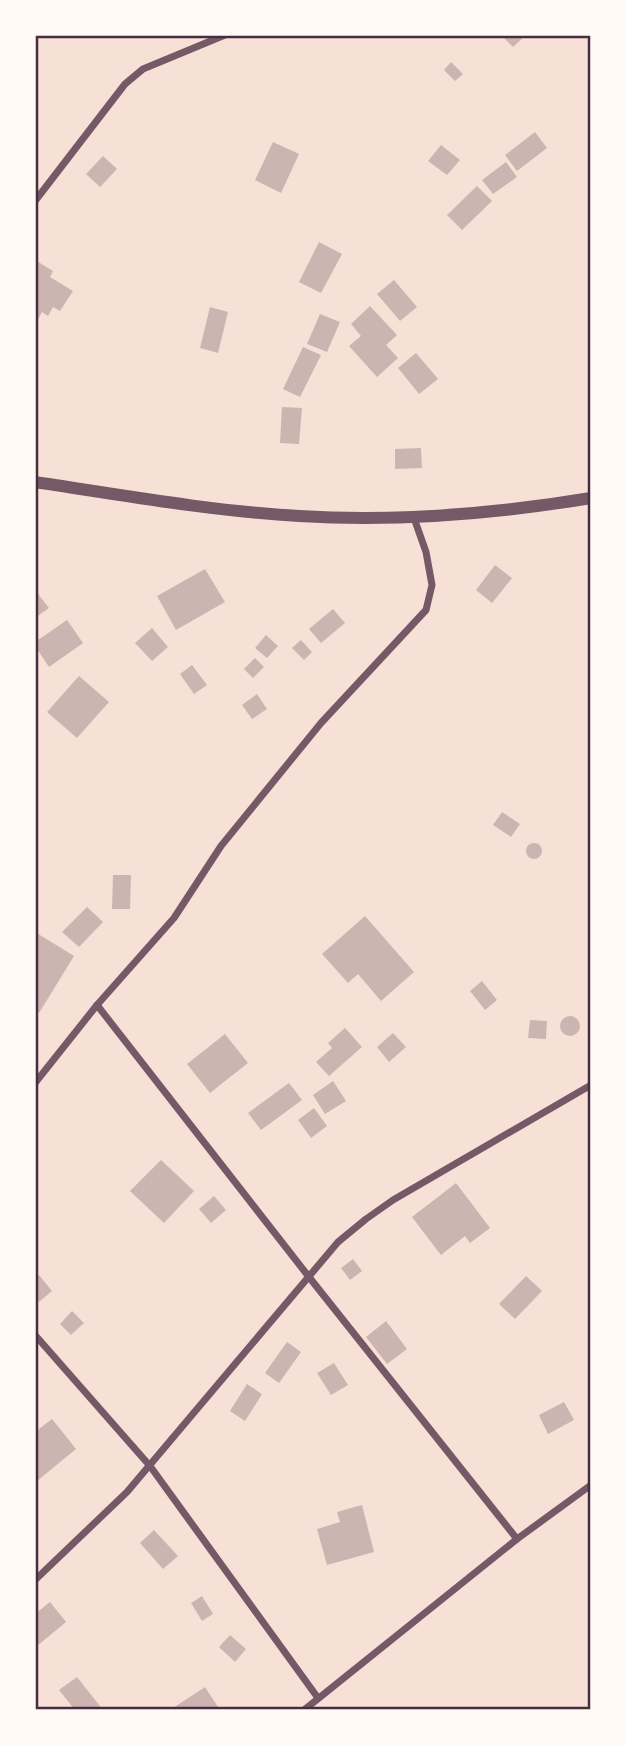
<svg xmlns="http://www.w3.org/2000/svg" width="626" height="1745" viewBox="0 0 626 1745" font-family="'Archivo Narrow',sans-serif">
<rect width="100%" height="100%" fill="#f7e1d7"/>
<g fill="#ccb4b1">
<path d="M501,35h25l-13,12z"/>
<path d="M451,62l12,12 -8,7 -11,-11z"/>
<path d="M535,132l12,16 -30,23 -12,-16z"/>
<path d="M273,142l26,12 -18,39 -26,-13z"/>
<path d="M441,145l19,15 -13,15 -19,-14z"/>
<path d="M103,156l14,13 -17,18 -14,-13z"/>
<path d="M506,162l11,15 -24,17 -11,-14z"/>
<path d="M477,186l15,15 -30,29 -15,-15z"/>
<path d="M319,242l23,12 -21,39 -22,-11z"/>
<path d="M35,260l18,11 -3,6 23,14 -13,20 -7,-4 -5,9 -6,-4 -7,13z"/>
<path d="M394,280l23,27 -17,14 -23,-27z"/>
<path d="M370,306l27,29 -11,10 12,13 -21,19 -28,-31 12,-10 -10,-12z"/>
<path d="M210,307l18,5 -10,41 -18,-5z"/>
<path d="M320,314l20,8 -13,30 -20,-8z"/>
<path d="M303,347l18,8 -21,42 -17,-8z"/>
<path d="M416,353l22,26 -19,15 -21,-26z"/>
<path d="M282,407l20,1 -3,36 -19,-1z"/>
<path d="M421,448l1,20 -27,1v-20z"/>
<path d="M495,565l17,13 -20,25 -16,-13z"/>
<path d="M205,569l20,33 -49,28 -19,-34z"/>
<path d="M35,590l14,18 -14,10z"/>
<path d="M333,609l12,14 -24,20 -12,-14z"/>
<path d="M67,620l16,23 -34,24 -14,-21v-4z"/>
<path d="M152,628l16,19 -16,14 -17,-18z"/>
<path d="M266,635l12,11 -11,12 -12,-10z"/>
<path d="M301,640l11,12 -8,8 -12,-12z"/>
<path d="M255,658l9,9 -11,11 -9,-9z"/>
<path d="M192,665l15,20 -13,9 -14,-20z"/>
<path d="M79,676l30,26 -32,36 -30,-26z"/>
<path d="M257,694l10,15 -15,10 -10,-14z"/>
<path d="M502,812l18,12 -9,13 -18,-12z"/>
<circle cx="534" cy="851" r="8"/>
<path d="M113,875h18l-1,34h-18z"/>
<path d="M87,907l16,15 -24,25 -17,-15z"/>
<path d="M365,916l49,56 -33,29 -23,-27 -10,9 -26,-29z"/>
<path d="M35,932l39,24 -35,57 -4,-3z"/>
<path d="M482,981l15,19 -12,10 -15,-19z"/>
<circle cx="570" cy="1026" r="10"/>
<path d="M530,1020l17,1 -1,18 -18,-1z"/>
<path d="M345,1028l17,19 -33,29 -13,-14 16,-14 -4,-5z"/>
<path d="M393,1033l13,14 -17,15 -12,-15z"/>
<path d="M225,1034l23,29 -38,30 -23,-29z"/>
<path d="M333,1081l13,20 -21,13 -12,-19z"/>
<path d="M289,1083l13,17 -41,30 -13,-17z"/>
<path d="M314,1108l13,18 -16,12 -13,-18z"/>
<path d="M161,1160l33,31 -30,32 -34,-32z"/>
<path d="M456,1183l34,45 -20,15 -5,-7 -24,19 -29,-38z"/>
<path d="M214,1196l12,14 -15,13 -12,-14z"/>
<path d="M353,1259l9,12 -12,9 -9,-12z"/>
<path d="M39,1275l13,16 -13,11 -4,-5v-19z"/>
<path d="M526,1276l16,15 -27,28 -16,-15z"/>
<path d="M72,1311l12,12 -13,12 -11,-11z"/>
<path d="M386,1321l21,28 -20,15 -21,-27z"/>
<path d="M287,1342l14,10 -22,31 -14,-10z"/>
<path d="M334,1363l14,22 -17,10 -14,-22z"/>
<path d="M247,1384l15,10 -17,27 -15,-10z"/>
<path d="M564,1402l10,18 -26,14 -9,-19z"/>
<path d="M52,1419l24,30 -39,32 -2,-3v-46z"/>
<path d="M362,1505l12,47 -47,13 -10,-36 23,-7 -3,-10z"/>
<path d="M154,1530l24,26 -15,13 -23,-26z"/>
<path d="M202,1596l11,18 -11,7 -11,-18z"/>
<path d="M50,1602l16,20 -29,24 -2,-3v-29z"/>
<path d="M230,1635l16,14 -11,13 -16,-15z"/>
<path d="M77,1677l26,33h-28l-16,-20z"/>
<path d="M205,1687l15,23h-50z"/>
</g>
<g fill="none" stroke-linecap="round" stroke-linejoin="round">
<g stroke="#755966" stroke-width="7">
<path d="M35,201l90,-117 18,-15 82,-34"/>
<path d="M97,1005l212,272 208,262"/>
<path d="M35,1083l62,-78 77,-87 47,-72 100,-123 105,-113 6,-25 -6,-33 -12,-34"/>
<path d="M35,1335l115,131 168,232"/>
<path d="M35,1580l92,-88 211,-250 28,-23 27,-19 198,-115"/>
<path d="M304,1710l213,-171 74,-54"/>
</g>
<path stroke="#755966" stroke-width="12" d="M35,482c87,13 176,29 264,34 98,6 196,-2 292,-18"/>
</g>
<rect width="626" height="1745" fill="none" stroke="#fffaf5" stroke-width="74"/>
<rect x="37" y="37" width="552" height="1671" fill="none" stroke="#4a2c40" stroke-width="2.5"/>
</svg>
